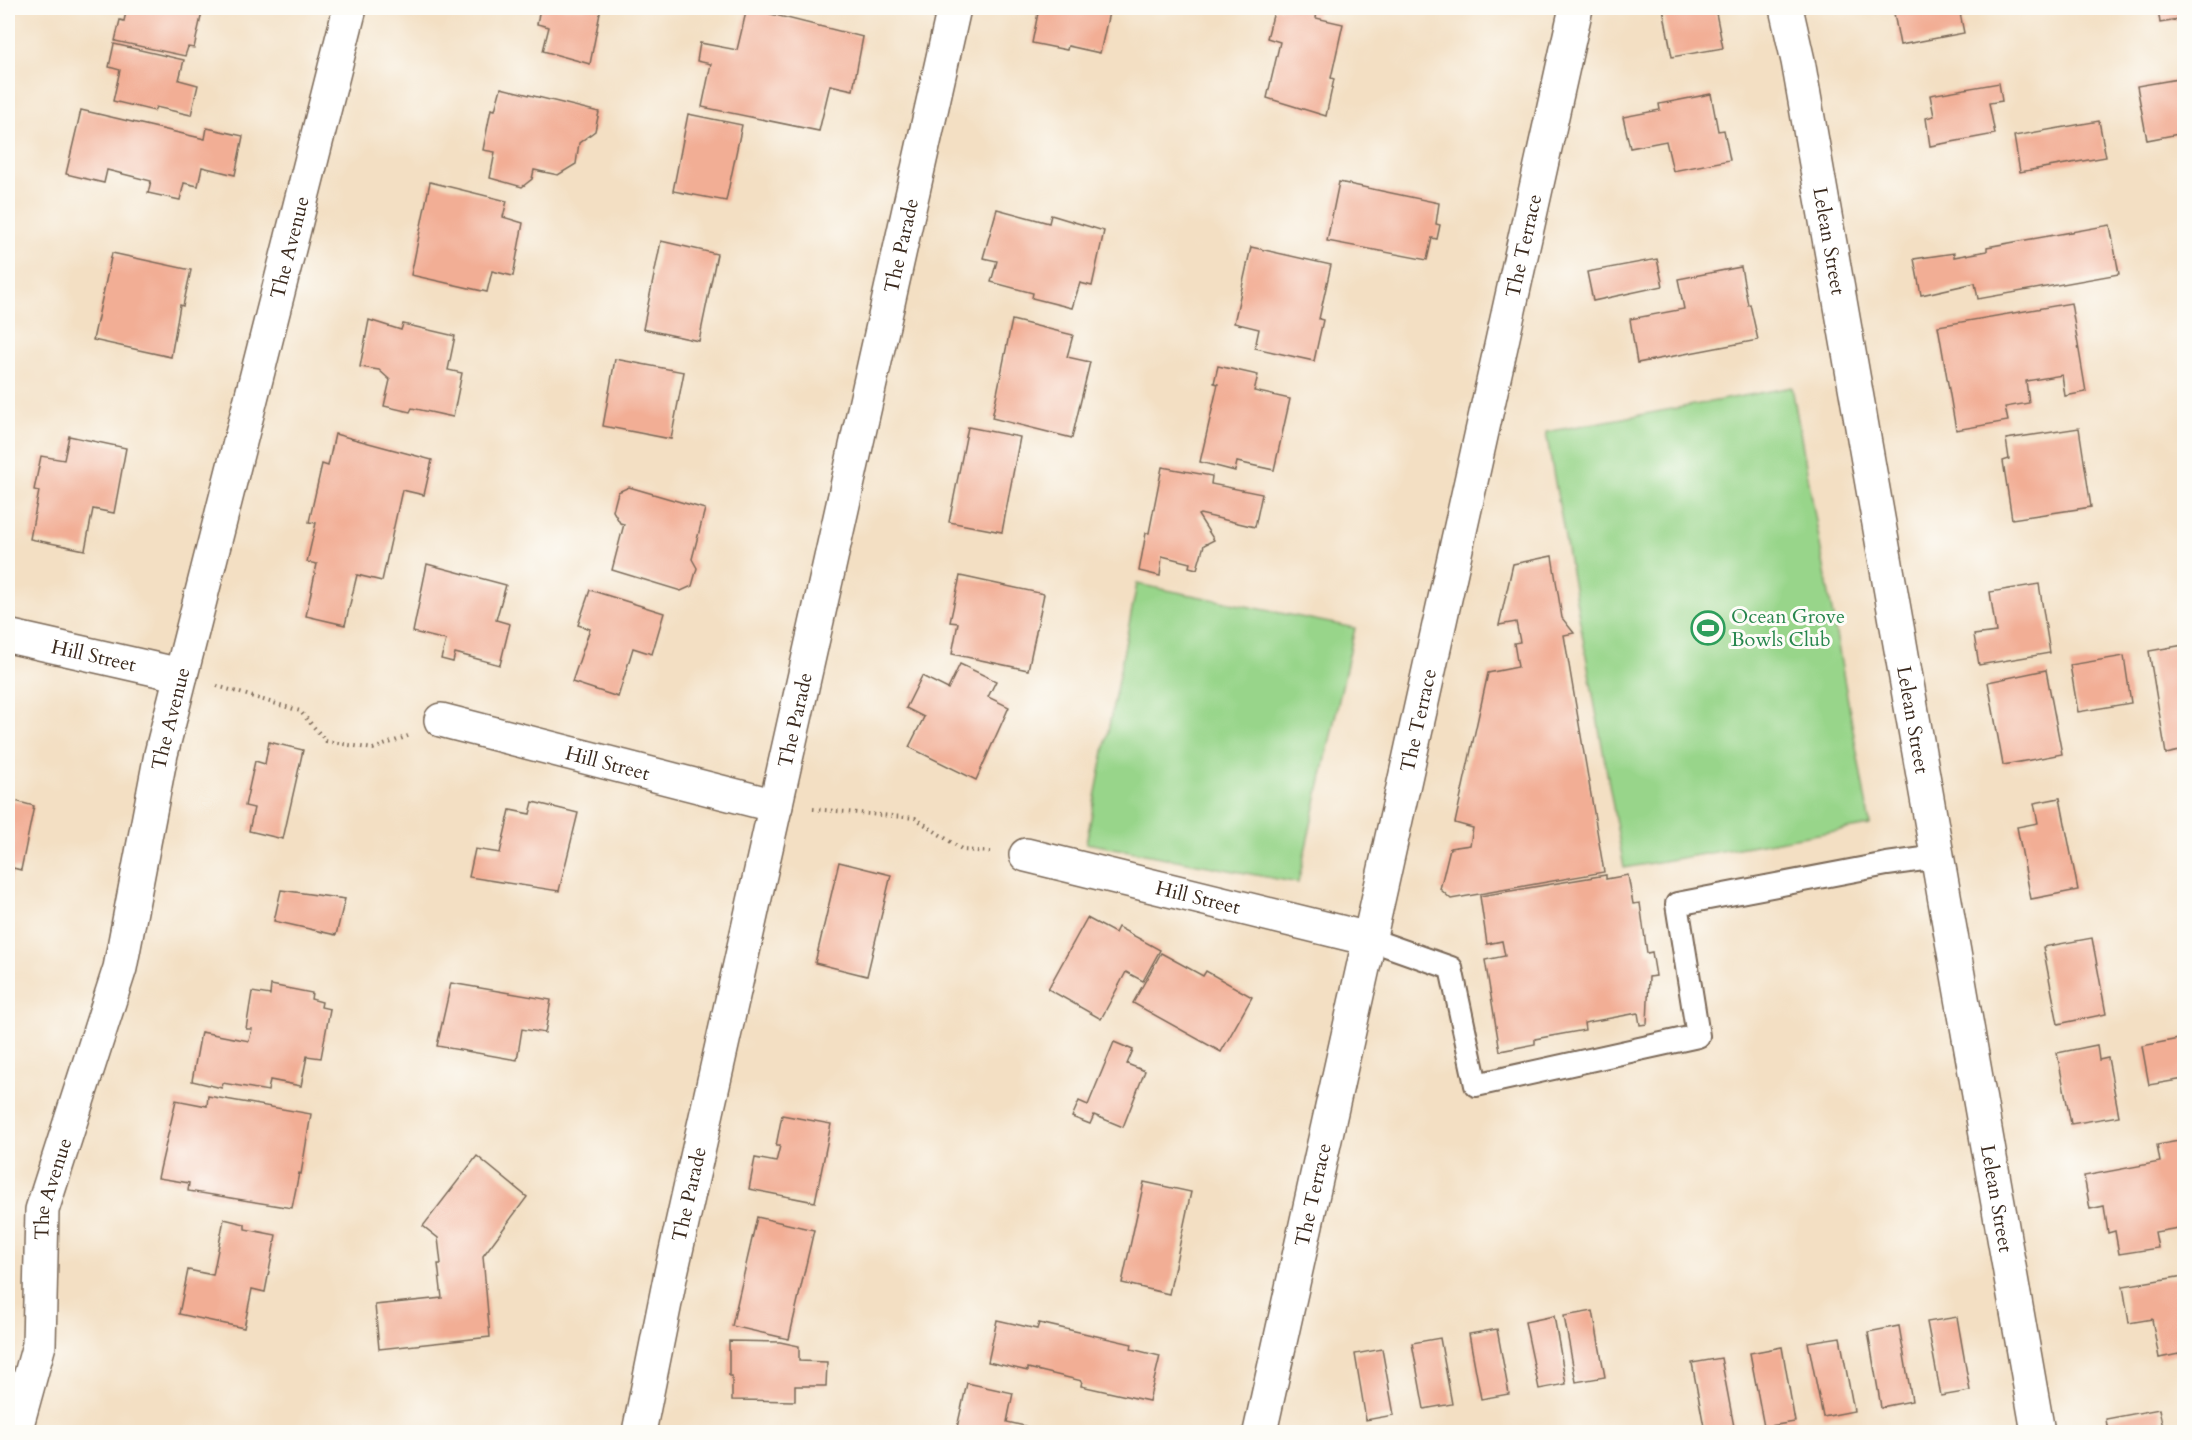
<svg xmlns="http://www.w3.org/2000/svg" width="2192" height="1440" viewBox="0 0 2192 1440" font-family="Cardo,serif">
<rect width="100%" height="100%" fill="#fdfcf7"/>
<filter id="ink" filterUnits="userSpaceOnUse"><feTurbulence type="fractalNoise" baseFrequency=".0167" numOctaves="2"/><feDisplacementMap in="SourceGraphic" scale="12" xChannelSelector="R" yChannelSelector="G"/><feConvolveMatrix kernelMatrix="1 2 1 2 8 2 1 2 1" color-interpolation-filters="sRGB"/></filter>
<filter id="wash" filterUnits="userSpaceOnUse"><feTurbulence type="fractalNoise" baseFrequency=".008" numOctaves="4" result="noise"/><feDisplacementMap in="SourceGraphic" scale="24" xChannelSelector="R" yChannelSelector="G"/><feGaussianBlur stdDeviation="1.35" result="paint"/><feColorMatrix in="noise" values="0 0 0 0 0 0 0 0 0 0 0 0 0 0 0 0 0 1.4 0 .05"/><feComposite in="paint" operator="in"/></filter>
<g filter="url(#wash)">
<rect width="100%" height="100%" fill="#f3dfc3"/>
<g fill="#98d58a" stroke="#6a8054" stroke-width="1.5">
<path d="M1792,387l78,438 -246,43 -78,-436z"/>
<path d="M1137,584l218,44 -57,255 -212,-40z"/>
</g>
<g id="blocks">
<g fill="#f2ae95">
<path d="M127,8h76l-9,40 -6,-1 -3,9 -70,-15 5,-21 4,1z"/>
<path d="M540,8h61l-11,56 -47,-13 6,-24 -12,-3z"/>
<path d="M747,8l116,29 -10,53 -23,-5 -11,46 -117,-24 9,-43 -14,-3 3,-18 37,7z"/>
<path d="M1039,8h71l-10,45 -32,-7 -1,4 -35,-7z"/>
<path d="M1275,8h43l-2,10 27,6 -12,54 3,1 -8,37 -59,-18 13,-56 -13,-4z"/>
<path d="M1663,8h52l8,40 -51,9z"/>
<path d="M1893,8h66l5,25 -64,12z"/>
<path d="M2158,8h26v11l-24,4z"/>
<path d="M114,44l70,16 -5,20 19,5 -7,30 -35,-8 -2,4 -41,-10 7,-31 -11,-3z"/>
<path d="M2184,78v55l-37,7 -10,-54z"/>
<path d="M1999,83l3,18 -13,2 6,31 -65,12 -4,-28 8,-2 -4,-21z"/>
<path d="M501,88l98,24 -4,19 -16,12 -3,21 -18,11 -24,-5 -2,9 -10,8 -32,-9 5,-26 -12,-2 8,-41 4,1z"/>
<path d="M1711,94l7,37 6,-1 6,30 -57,11 -7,-30 -36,7 -7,-31 37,-7 -1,-6z"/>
<path d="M81,110l124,29 2,-11 36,8 -8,39 -33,-8 -4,19 -14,-3 -4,17 -32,-7 3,-12 -44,-11 -3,13 -38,-9z"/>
<path d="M688,114l54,11 -16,76 -53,-10z"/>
<path d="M2099,121l7,36 -86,15 -6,-36z"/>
<path d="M430,182l77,19 -4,16 20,6 -10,53 -21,-5 -5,21 -76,-17z"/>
<path d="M1339,182l100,21 -3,21 4,1 -3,14 -5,-1 -5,22 -100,-19z"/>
<path d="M997,209l52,14 2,-8 53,16 -12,55 -12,-3 -8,25 -40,-10 1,-5 -42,-11 6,-21 -14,-3z"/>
<path d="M2110,225l9,49 -141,25 -3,-16 -54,12 -7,-36 40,-6v4l33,-6v-4z"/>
<path d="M661,241l56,13 -18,87 -56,-12z"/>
<path d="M1251,247l80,18 -12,54 4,1 -9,41 -59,-13 4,-19 -25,-6z"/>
<path d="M112,253l79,17 -8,36 -3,-1 -9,52 -78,-17z"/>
<path d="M1657,259l6,27 -70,15 -6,-29z"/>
<path d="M1741,267l7,38 2,-1 8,36 -121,23 -7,-44 54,-10 -6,-30z"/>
<path d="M2071,303l15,89 -21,4 -3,-21 -36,6 3,22 -24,4 3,14 -52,9 -18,-104z"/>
<path d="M369,320l32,10 2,-6 52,12 -7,34 14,3 -9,44 -41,-9 -2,4 -26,-6 6,-26 -11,-10 -19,-3z"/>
<path d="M1012,320l61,15 -6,22 23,5 -18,76 -80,-20z"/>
<path d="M615,359l69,13 -13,67 -68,-13z"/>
<path d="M1218,366l40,9 -4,16 36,8 -16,71 -37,-8 -2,9 -35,-9 18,-78 -4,-1z"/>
<path d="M968,427l52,10 -18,95 -53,-10z"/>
<path d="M2079,428l12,79 -79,12 -9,-58 6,-2 -3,-20z"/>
<path d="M335,434l97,26 -8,35 -22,-5 -20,91 -25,-6 -12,50 -39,-9 11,-52 -10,-2 9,-39 -7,-1 13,-58 6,2z"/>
<path d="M69,436l57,12 -12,65 -21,-4 -8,41 -55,-11 9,-48 -5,-1 7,-34 23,4z"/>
<path d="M1162,467l50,9 -1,8 51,10 -7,33 -55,-13 -2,1 16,25 -10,5 -7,24 -8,-2 1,-4 -28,-7 -2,20 -21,-5 7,-38h3z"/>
<path d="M629,487l76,22 -13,50 5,9 -5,18 -11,5 -69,-21 12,-46 -4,-1 -7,-12 5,-19z"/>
<path d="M1552,556l10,62 12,15 -10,2 40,237 -153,27 -11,-10 10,-41 20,-3 3,-17 -18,-5 33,-150 30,-6 -4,-24 6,-1 -4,-20 -17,3 14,-61z"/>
<path d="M427,564l79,21 -10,35 14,4 -10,41 -45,-12 -2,9 -12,-3 5,-19 -33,-8z"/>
<path d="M960,576l84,18 -16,76 -76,-16 6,-31 -8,-1z"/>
<path d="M2039,584l11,69 -71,12 -5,-30 22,-3 -6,-40z"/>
<path d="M590,590l74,23 -12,41 -19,-6 -15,49 -46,-15 18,-53 -12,-4z"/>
<path d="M2184,645v105l-18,4 -17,-103z"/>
<path d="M2124,656l7,47 -53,9 -8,-47z"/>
<path d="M960,664l36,17 -8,16 21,10 -33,73 -67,-33 15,-30 -18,-9 16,-32 26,13z"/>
<path d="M2046,670l16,84 -59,11 -15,-83z"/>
<path d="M269,742l34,8 -20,89 -34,-8 5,-23 -9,-2 10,-45 10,3z"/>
<path d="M2060,798l18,92 -47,9 -14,-72 21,-4 -4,-20z"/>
<path d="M8,799l26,7 -13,64 -8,-2 -4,22z"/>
<path d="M533,802l45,11 -19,78 -90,-14 6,-28 25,4 10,-43 20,4z"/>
<path d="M839,862l52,13 -24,101 -52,-13z"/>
<path d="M1606,875v4l22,-4 5,29 7,-1 7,50 5,-1 4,24 -7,1 -2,47 -7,1 -2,-12 -54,10 1,7 -50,9v5l-35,7 -15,-91 20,-4 -3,-15 -15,3 -7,-48z"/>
<path d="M281,890l64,9 -9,36 -62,-14z"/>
<path d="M1087,918l28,15 3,-6 42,23 -17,31 -17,-9 -25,47 -53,-30z"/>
<path d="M2092,938l14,76 -48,10 -15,-77z"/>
<path d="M1161,953l42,23 3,-5 46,26 -31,55 -88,-49z"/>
<path d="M451,983l100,17 -6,33 -23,-4 -5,31 -80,-14z"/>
<path d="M271,985l41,8 -1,6 11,3 -1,5 9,2 -9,49 -14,-2 -6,30 -31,-6 -2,11 -45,-8 -1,5 -30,-7 9,-49 48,9 3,-12h-6l6,-37 18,3z"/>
<path d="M2184,1038v41l-35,6 -7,-39z"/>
<path d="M1114,1042l19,8 -6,14 18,7 -22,56 -29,-12 -4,9 -18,-7 7,-16 9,4z"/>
<path d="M2097,1045l2,15 9,-2 11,58 -48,8 -14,-71z"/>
<path d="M208,1096l103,18 -10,60 -2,-1 -7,35 -104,-17 1,-8 -31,-5 18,-78 31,6z"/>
<path d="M782,1115l49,9 -16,78 -66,-13 6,-31 21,4 4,-16h-4z"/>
<path d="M2184,1140v87l-29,5 3,16 -39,6 -4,-23 -7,2 -4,-27 -14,3 -6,-33 76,-14 -3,-17z"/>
<path d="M477,1156l50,41 -44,59 7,81 -111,12 -4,-44 67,-7 -4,-34h3l-3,-26 -15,-12z"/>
<path d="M1144,1182l47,10 -22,102 -47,-11z"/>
<path d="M757,1217l57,13 -25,109 -57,-13z"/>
<path d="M224,1219l21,5v5l31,6 -11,57 -13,-3 -8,39 -65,-14 9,-44 25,5z"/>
<path d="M2184,1276v77l-25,5 -7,-39 -23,4 -6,-37z"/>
<path d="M1593,1311l12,66 -29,5 -12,-66z"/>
<path d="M1554,1316l12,68 -27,5 -14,-67z"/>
<path d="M1957,1317l13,74 -29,5 -14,-74z"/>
<path d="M997,1320l40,9 2,-6 93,21 -1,5 29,7 -11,45 -68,-15 1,-5 -54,-13v3l-40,-9z"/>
<path d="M1899,1326l13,75 -31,6 -13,-75z"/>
<path d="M1497,1329l12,65 -28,5 -12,-65z"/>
<path d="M1840,1337l14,74 -31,6 -15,-75z"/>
<path d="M1440,1338l12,66 -28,5 -12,-66z"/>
<path d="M729,1341l51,1 19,4v15l28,1 -1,24h-31v15l-63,-1v-24h-3z"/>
<path d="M1782,1347l13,75 -31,5 -14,-74z"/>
<path d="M1382,1349l12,66 -28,5 -11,-66z"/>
<path d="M1721,1358l14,74h-30l-13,-69z"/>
<path d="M967,1383l46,10 -6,29 18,4 -2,6h-67z"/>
<path d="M2159,1409l5,23h-56l-2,-13z"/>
</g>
</g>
</g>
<g filter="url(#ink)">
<use href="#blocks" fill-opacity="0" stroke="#7b6958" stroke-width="1.5"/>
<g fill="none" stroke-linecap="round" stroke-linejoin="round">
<defs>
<path id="lane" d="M1369,939l82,29 25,117 222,-49 -21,-132 210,-40 51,-7"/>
<g id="street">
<path id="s1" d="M1786,8l12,53 240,1371"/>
<path id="s2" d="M8,636l173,39"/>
<path id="s3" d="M441,720l335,86"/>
<path id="s4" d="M1026,855l343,84"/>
<path id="s5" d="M15,1432l24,-87 3,-135 78,-242 41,-214 189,-746"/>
<path id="s6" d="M639,1432l32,-159 283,-1265"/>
<path id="s7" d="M1260,1432l316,-1424"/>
</g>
</defs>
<use href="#lane" stroke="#7b6958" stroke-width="26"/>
<use href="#street" stroke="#7b6958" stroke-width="36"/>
<g stroke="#7b6958" stroke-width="4" stroke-dasharray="1.5 4.5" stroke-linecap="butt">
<path d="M217,686l83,25 26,30 47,8 35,-13"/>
<path d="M813,809l102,9 48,32 27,2"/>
</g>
<use href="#lane" stroke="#fff" stroke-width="22"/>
<use href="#street" stroke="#fff" stroke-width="33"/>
</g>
</g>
<defs>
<symbol id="stadium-ring" viewBox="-11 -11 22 22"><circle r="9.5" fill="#fdfcf7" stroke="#2e9e5b" stroke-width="1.5"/><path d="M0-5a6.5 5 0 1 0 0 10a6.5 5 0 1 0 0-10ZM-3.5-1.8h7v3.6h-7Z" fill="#2e9e5b"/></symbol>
</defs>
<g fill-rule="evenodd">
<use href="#stadium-ring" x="1689" y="609" width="38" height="38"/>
</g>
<g text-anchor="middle" stroke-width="6" stroke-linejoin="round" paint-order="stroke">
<g font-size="20" fill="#3b2a1e" stroke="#fdfcf7">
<text dy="7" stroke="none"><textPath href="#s1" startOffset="237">Lelean Street</textPath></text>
<text dy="7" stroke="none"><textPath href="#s6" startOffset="1215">The Parade</textPath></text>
<text dy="7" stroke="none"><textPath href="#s7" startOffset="1215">The Terrace</textPath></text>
<text dy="7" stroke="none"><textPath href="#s5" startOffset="1220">The Avenue</textPath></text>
<text dy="7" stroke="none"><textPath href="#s2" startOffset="88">Hill Street</textPath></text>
<text dy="7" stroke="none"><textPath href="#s5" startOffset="734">The Avenue</textPath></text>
<text dy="7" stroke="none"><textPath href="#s6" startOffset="729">The Parade</textPath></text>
<text dy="7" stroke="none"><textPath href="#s7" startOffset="729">The Terrace</textPath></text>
<text dy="7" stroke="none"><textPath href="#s1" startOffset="723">Lelean Street</textPath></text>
<text dy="7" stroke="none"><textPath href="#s3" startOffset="172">Hill Street</textPath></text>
<text dy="7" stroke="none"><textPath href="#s4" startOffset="177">Hill Street</textPath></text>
<text dy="7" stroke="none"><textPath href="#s5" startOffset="248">The Avenue</textPath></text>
<text dy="7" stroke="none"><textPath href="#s6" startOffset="243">The Parade</textPath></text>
<text dy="7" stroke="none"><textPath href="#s7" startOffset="243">The Terrace</textPath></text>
<text dy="7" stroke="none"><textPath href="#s1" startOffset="1209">Lelean Street</textPath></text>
</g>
<g font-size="20" fill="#27864d" stroke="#fdfcf7" text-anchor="start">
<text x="1731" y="623">Ocean Grove<tspan x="1731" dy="23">Bowls Club</tspan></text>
</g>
</g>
<rect width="2192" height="1440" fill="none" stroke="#fdfcf7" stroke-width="30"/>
</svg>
